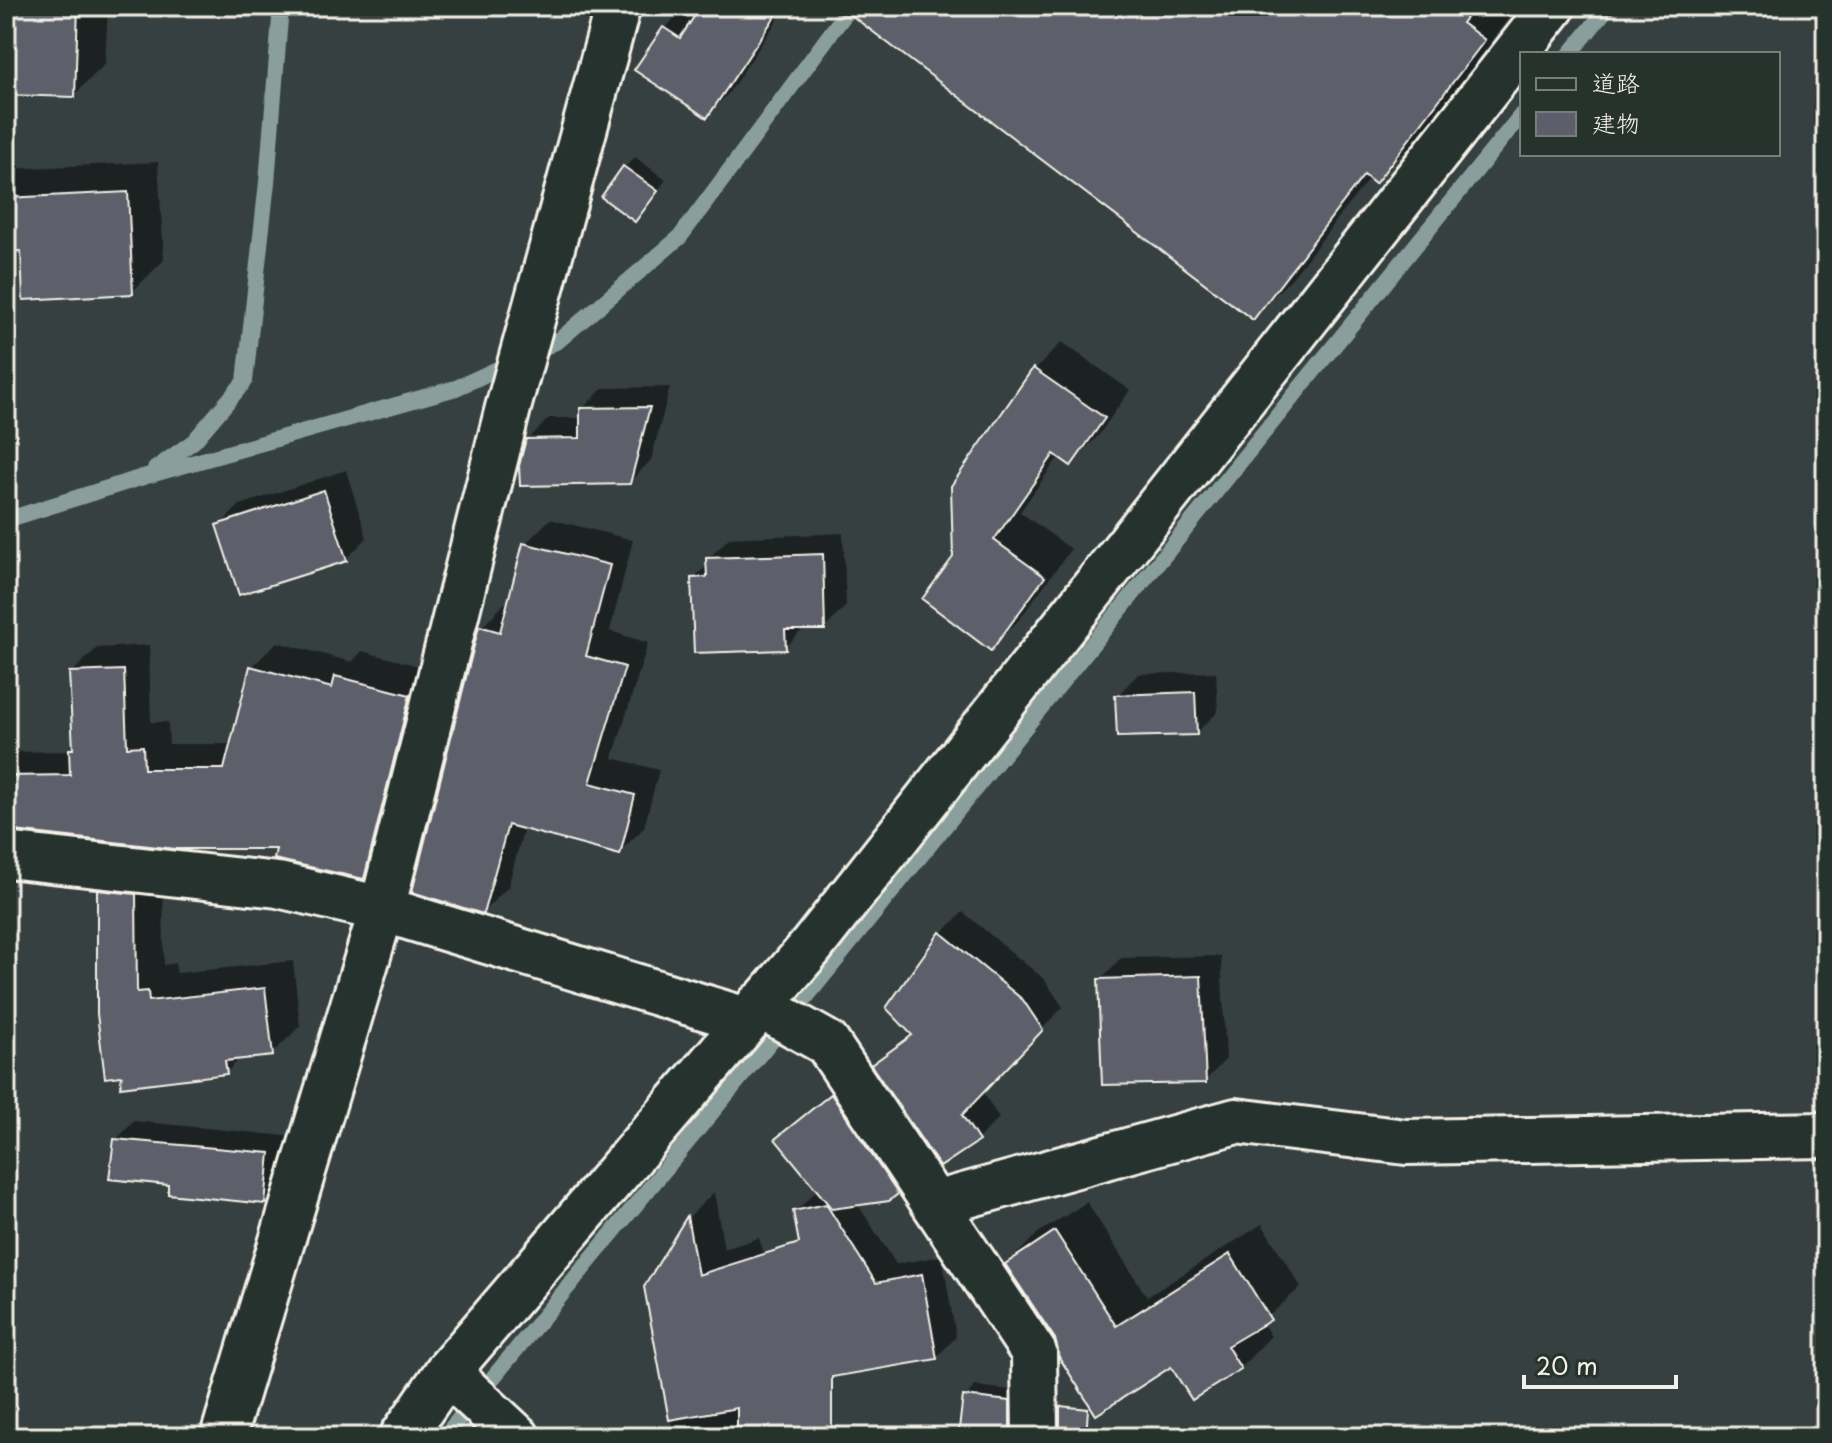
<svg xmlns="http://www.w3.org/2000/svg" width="1832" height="1443" viewBox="0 0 1832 1443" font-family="'Playpen Sans','Klee One',sans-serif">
<rect width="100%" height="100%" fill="#364040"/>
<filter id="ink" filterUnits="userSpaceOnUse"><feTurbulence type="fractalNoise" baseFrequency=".0125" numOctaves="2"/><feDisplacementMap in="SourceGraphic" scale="16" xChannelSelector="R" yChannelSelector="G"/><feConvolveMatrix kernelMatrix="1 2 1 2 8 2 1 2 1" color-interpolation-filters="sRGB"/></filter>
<g filter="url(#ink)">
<g fill="#0007">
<path d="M6,6h102l-3,58 -31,31 -68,-2z"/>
<path d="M704,6h83l-59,88 -21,22 -71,-46 29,-42 21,-21 12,7z"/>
<path d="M867,6h652l-104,136 -40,39 -5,-4 -78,101 -39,39z"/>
<path d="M1826,14v110h-13l2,-100z"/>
<path d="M635,157l31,23 -31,39 -10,-52z"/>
<path d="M158,162l6,98 -32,32 -109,-43 -17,1v-81z"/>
<path d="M1062,342l68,48 -32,46 -27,27 -11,-8 -40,57 51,37 -53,72 -27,27 -36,-90 80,-188z"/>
<path d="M670,387l-19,73 -21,22 -102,-42 21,-22h33v-9l21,-21z"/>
<path d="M346,470l21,68 -21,21 -127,-33 21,-21z"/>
<path d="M550,519l83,21 -23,91 38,12 -35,115 46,12 -15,58 -25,24 -95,-24 -16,59 -25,25 -2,-284 24,-25 4,1 16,-60z"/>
<path d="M843,533l3,73 -21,22h-21l-19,20 -92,-69 15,-15v-5l21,-21z"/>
<path d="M277,642l75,20 10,-11 72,19 -46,182 -25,25 -84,-30 -273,-18v-77l65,-1 4,-5 -4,-73 26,-25 52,-3 2,77h17l1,22h63l20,-77z"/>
<path d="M1216,672l2,40 -22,21 -79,-37 21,-22z"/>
<path d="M127,863l36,4 1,98 11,-2 2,10 116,-12 7,65 -28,28 -31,3 -15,16 -102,1 -25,-183z"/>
<path d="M963,912l81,67 19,28 -80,85 16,26 -21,21 -38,25 -66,-99 38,-33 -23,-24 53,-75z"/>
<path d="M1221,956l5,103 -21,22 -105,-101 21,-22z"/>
<path d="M849,1079l65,97 -17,17 -40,10 39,61 46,-8 14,81 -19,20 -142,-145 20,-20 5,-1 -43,-52z"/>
<path d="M134,1121l153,15 -4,47 -19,19 -93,-18 -55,-44z"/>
<path d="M714,1192l10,57 35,-11 69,199h-204l7,-6h42l-27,-144 42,-69z"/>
<path d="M1087,1202l60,95 115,-73 39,63 -39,35 9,14 -31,32 -68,-3 -115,-27 -50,-74 31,-31z"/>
<path d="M975,1386l44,5 4,46h-63l5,-40z"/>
</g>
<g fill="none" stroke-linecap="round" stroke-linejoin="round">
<g stroke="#8a9f9c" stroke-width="16">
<path d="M1570,54l39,-48"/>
<path d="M155,469l39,-28 51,-60 22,-199 14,-176"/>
<path d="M6,520l137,-43 313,-89 102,-47 122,-104 171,-231"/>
<path d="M444,1437l317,-384 761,-939"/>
</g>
</g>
<g fill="#5d5e6b" stroke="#f4f1e8" stroke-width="2">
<path d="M6,6h72l-3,91 -69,-2z"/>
<path d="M701,6h81l-75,112 -73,-48 29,-43 17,11z"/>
<path d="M839,6h636l-13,17 23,17 -110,144 -11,-9 -111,145z"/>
<path d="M623,166l35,25 -23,31 -34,-25z"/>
<path d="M128,192l5,102 -110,6 -2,-49 -15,1v-54z"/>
<path d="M1033,368l72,50 -34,48 -17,-12 -60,86 51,37 -54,74 -69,-52 31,-42 -2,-71z"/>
<path d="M650,407l-20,77 -110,2 -1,-20 7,-27 54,-1v-30z"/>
<path d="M324,490l23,71 -108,34 -23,-70z"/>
<path d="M523,543l87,22 -24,91 39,11 -35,116 45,12 -15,60 -112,-30 -25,89 -71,-22 67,-266 21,6z"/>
<path d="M823,554l2,76h-40l1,20 -92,3 -3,-75 16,-1 -1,-19z"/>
<path d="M250,666l82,22 3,-12 75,19 -46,184 -90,-20 2,-10h-100l-170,-19v-54l64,-1 -1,-26h4l-4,-77 55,-2 3,77 16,-1 1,23h80z"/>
<path d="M1195,692l2,43 -80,2 -2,-42z"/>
<path d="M97,890l39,4 1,98 11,-1 1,10 116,-13 8,68 -48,5 2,13 -107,13 2,-11 -17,2 -8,-64z"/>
<path d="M940,932l83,68 20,30 -81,85 17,26 -39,26 -69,-102 41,-30 -26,-27z"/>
<path d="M1201,976l5,107 -104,2 -4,-106z"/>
<path d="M831,1094l67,100 -9,7 -57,8 -57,-70z"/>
<path d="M114,1139l156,14 -5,51 -97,-10v-9l-59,-6z"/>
<path d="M826,1204l50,79 46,-9 15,85 -105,18v60h-95v-29l-68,12 -25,-133 43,-71 11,59 101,-32 -6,-32z"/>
<path d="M1055,1231l61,95 114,-72 41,66 -44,26 14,23 -49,31 -21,-33 -75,48 -37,-58 -4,-18 -50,-75z"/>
<path d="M963,1396l47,5v36h-52z"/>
<path d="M1060,1406l28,3 -2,28h-26z"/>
</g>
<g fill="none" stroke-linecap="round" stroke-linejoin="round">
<defs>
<g id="minor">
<path d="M6,855l272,30 104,24 364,111"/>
<path d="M759,1005l68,38 207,310 1,84"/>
<path d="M935,1204l301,-83 170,21 420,-7"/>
<path d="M447,1372l70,65"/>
<path d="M223,1437l159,-528 126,-501 110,-402"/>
</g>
<path id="tertiary" d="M402,1437l45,-65 363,-424 743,-942"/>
</defs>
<use href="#minor" stroke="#f4f1e8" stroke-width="50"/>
<use href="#tertiary" stroke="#f4f1e8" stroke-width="50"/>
<use href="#minor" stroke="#26332d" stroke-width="44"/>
<use href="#tertiary" stroke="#26332d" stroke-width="44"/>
</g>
</g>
<rect width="1832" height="1443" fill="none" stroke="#26332d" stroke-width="32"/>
<rect x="16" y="16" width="1800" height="1411" fill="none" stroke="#f4f1e8" stroke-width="3" filter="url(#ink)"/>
<rect x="1520" y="52" width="260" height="104" fill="#26332d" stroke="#787f78" stroke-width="2"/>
<rect x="1536" y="78" width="40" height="12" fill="#26332d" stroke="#787f78" stroke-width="2"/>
<text x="1592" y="92" font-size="24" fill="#f4f1e8">道路</text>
<rect x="1536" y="112" width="40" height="24" fill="#5d5e6b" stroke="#787f78" stroke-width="2"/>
<text x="1592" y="132" font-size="24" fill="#f4f1e8">建物</text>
<path d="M1524 1375v12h152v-12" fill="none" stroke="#f4f1e8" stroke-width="4"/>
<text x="1536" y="1375" font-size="24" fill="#f4f1e8" stroke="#26332d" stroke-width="6" paint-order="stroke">20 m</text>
</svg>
